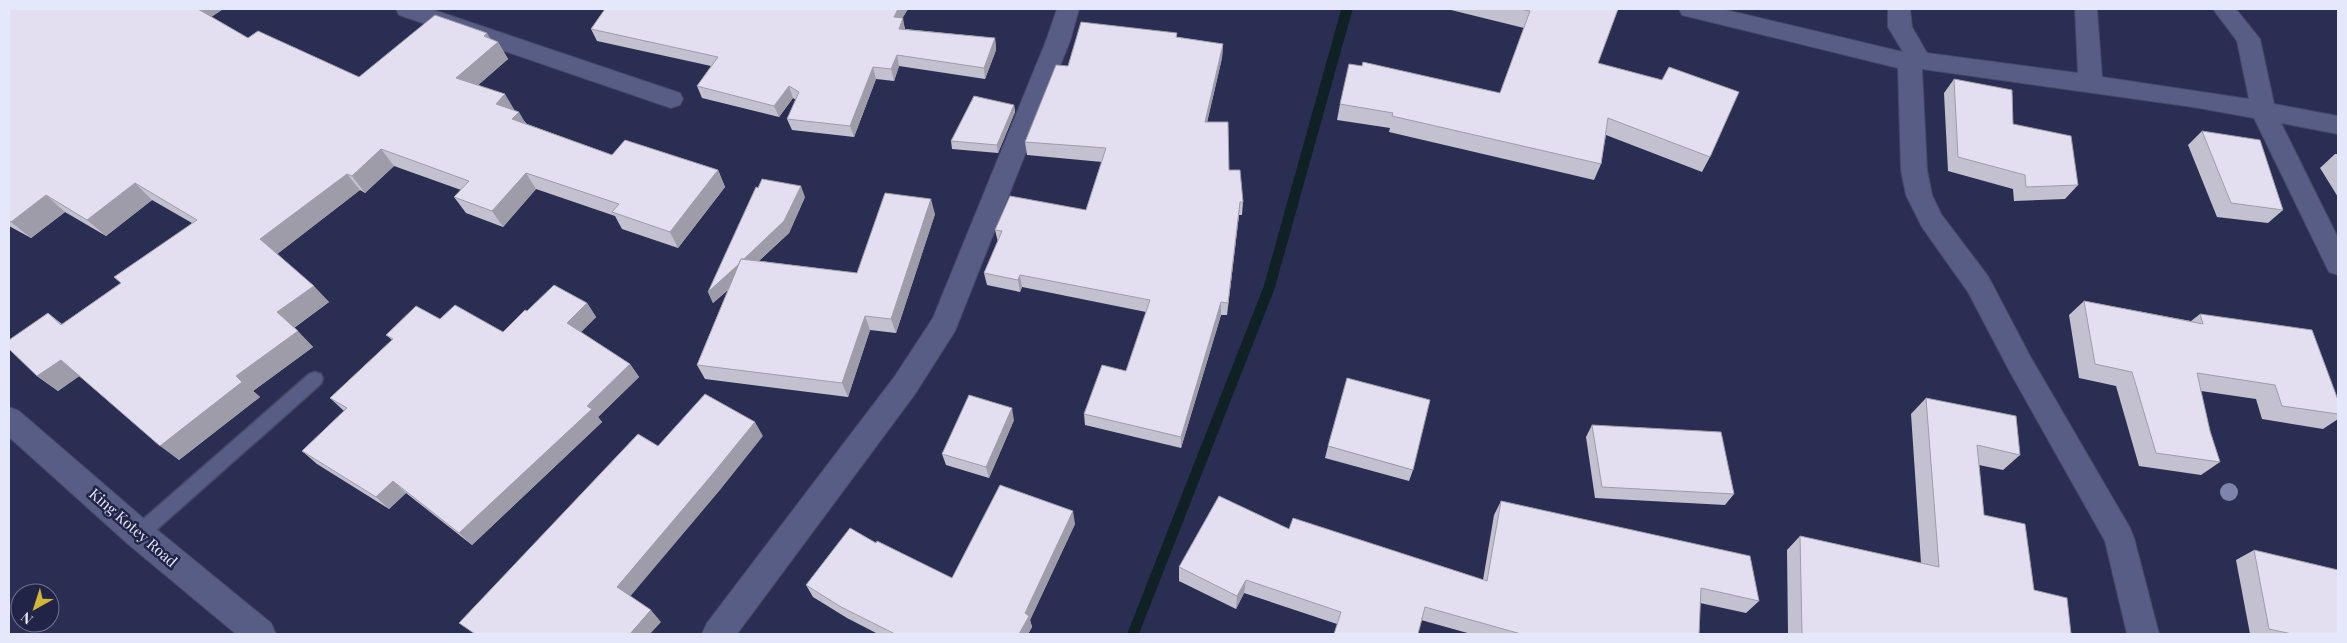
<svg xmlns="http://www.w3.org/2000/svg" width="2347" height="643" viewBox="0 0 2347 643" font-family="'Playfair Display',serif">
<rect width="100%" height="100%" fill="#2a2e52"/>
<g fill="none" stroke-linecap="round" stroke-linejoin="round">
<path stroke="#102125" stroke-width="11" d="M1133,634l136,-346 78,-279"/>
<defs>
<path id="service" d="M315,372l6,2 2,5 -2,5 -176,156 -6,2 -6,-2 -3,-6 3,-6 176,-154z"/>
<g id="minor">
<path d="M396,9h35l249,84 3,6 -3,6 -9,3 -9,-3 -263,-90z"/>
<path d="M1057,9h22l-9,32 -115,290 -40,63 -178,240h-35l5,-11 188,-247 38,-58 113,-277z"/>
<path d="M1679,9h43l181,43 -15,-25v-18h22l2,18 15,26 151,20 -3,-64h22l5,68 147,22 -12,-58 -24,-32h23l24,30 14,65 64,12v18l-57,-11 57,115v37l-9,-3 -75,-154 -61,-11 -271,-38 5,101 5,25 9,19 47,62 42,80 100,172 4,10 25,96h-32l-22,-93 -95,-169 -42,-80 -46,-65 -16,-32 -5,-25 -3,-102 -208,-51 -8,-2z"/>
</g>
<path id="tertiary" d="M9,407l10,4 131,113 121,99 5,11h-40l-108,-90 -119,-107z"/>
</defs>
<use href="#service" stroke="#454865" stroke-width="3"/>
<use href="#minor" stroke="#454865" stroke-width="2"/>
<use href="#tertiary" stroke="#454865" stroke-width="2"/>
<use href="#service" fill="#575d84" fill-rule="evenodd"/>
<use href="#minor" fill="#575d84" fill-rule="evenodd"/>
<use href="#tertiary" fill="#575d84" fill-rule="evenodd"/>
</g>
<circle fill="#7e84ac" cx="2229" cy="492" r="9"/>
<g fill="#c3c0cf">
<path d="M9,9h214l-12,8 37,21 111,39 131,-38 8,3 10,17 -30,26 36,25 13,14 85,31 106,15 7,17 -47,61 -56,-19 -7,-13 -79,-27 -33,38 -37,-14 -12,-16 7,-7 -67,-24 -29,27 -5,-3 -83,64 52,48 -35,26 19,19 -60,44 7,6 -81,63 -100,-84 -21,15 -21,-15 11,-63 14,11 59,-41 71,-60 -40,-23 -46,36 -41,-24 -34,26 -22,-12z"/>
<path d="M605,9h303l-6,9 3,11 90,9 1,12 -11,29 -86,-13 -5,15 -18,-2 -22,58 -62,-7 -5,-11 9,-19 -3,-2 -14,19 -77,-19 -5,-12 14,-20 -114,-25 -6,-12z"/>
<path d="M1447,9h171l-20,54 112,94 -8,15 -96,-37 -5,29 -7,16 -205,-48 1,-4 -53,-8 3,-16 160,-11 24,-65z"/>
<path d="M1177,33v4l46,7 -1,14 -15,64 36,80 -1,13h-3l-12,100h-6l-40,133 -96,-23 -1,-11 42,-43 20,-59 -124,-25 -2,5 -33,-7 -3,-12 14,-31 -3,-12 91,-20 16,-48 -75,-7 -2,-13 43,-76z"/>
<path d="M1954,79l59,45 65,61 -13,14 -51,2 -1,-12 -65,-18 -4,-78z"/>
<path d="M1014,105l1,7 -17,41 -46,-4 -1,-8z"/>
<path d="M2202,131l81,79 -15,13 -51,-6 -29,-72z"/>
<path d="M2335,154h3v43l-18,-29z"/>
<path d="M805,197l-16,36 -30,28 98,12 78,-59 -39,119 -26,-3 -22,67 -143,-18 -8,-14 31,-75 -15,13 -5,-11z"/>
<path d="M2084,301l107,20 9,-7 138,86v19l-15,10 -61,-10 -6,-20 -55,-8 9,40 10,31 -19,13 -62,-9 -23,-80 -37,-8 -10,-63z"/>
<path d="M587,303l9,14 -15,15 49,32 9,13 -41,40 4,5 -130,123 -66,-52 -17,16 -72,-45 -15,-13 42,-40 -14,-13 62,-58 -6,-5 54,-16 63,13 24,-21z"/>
<path d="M1926,398l94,57 -17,15 -24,-5 5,50 50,75 37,44h-283l-1,-84 13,-14 121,27 -10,-149z"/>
<path d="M1014,420l-25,58 -43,-13 -4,-11z"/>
<path d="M1592,425l142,69 -9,11 -130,-7 -9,-61z"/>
<path d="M1328,446l85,24 -4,11 -84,-23z"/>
<path d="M1501,501l258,100 -13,12 -46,-10 -1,31h-228l-50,-14 -84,4 -93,-31 -8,16 -57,-28v-14l110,-38 194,51 11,-65z"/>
<path d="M1075,524l-45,96 2,7 -4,7h-150l-31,-16 -34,-21 -7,-12 70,-42 76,35z"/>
<path d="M2254,550l84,84h-88l-14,-74z"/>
</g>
<g fill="#9f9ca9">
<path d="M193,9h30l-19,13z"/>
<path d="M898,9h10l-12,20 -2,-12z"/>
<path d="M903,18l2,12 -6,-1z"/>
<path d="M487,33l7,12 4,-3 10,17 -41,36 -11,-17 28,-42z"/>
<path d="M995,38l1,12 -11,29 -1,-11z"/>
<path d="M1223,44l-1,14 -18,78 1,-14z"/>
<path d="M897,55l2,11 -5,15 -3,-12z"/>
<path d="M873,67l3,12 -22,58 -4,-11z"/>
<path d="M789,86l4,12 -14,19 -5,-11z"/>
<path d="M505,94l10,17 -19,-7z"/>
<path d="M1014,105l1,7 -17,41 -1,-8z"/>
<path d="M519,112l10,17 -17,-10z"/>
<path d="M381,149l13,17 -29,27 -13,-17z"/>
<path d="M718,170l7,17 -47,61 -8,-16z"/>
<path d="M526,173l10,16 -33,38 -11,-16z"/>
<path d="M347,174l13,16 -84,65 -16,-16z"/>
<path d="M135,183l17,17 -46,36 -19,-16z"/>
<path d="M801,186l4,11 -16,36 -76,70 -5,-11z"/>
<path d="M46,195l19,17 -34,26 -20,-16z"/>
<path d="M931,199l4,15 -39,119 -5,-14z"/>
<path d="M1240,202l-1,13 -12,100 1,-12z"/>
<path d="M1020,275l2,12 -2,5 -2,-12z"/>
<path d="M314,286l15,16 -36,26 -16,-16z"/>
<path d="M1221,302v13l-40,133v-11z"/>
<path d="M587,303l9,14 -19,19 -10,-13z"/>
<path d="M865,316l5,14 -22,67 -6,-14z"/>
<path d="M298,331l15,16 -60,44 7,6 -81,63 -19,-14 76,-70z"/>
<path d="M61,360l20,15 -23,16 -21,-15z"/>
<path d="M630,364l9,13 -41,40 4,5 -130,123 -13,-12 128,-127z"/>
<path d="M1012,408l2,12 -25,58 -3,-11z"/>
<path d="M755,422l8,14 -43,54 -92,109 -11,-12z"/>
<path d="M393,481l13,12 -17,16 -13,-12z"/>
<path d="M1073,511l2,13 -45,96 2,7 -4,7h-9l6,-21z"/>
<path d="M1246,580l-2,13 -8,16 1,-13z"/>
<path d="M651,610l10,12 -11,12h-20z"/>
</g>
<g fill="#e3dff1" stroke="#9f9ca9">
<path d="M9,9h189l50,29 10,-7 101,46 76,-62 52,18 -3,3 14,6 -42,36 49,16 -9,10 23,8 -7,7 100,36 13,-15 93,30 -48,62 -58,-20 7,-8 -93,-31 -34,38 -38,-14 15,-16 -88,-32 -29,27 -5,-2 -87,65 54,47 -37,26 21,19 -62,45 6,6 -82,64 -99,-86 -24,16 -28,-27v-9l39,-27 13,12 60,-42 -7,-6 83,-57 -62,-37 -48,37 -41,-25 -35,27 -2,-1z"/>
<path d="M605,9h293l-4,8 9,1 -4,11 96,9 -11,30 -87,-13 -6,14 -18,-2 -23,59 -63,-7 12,-27 -10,-6 -15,20 -77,-20 21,-29 -127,-28z"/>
<path d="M1519,9h99l-20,54 64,17 7,-13 70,25 -29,65 -102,-39 -7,46 -209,-48 1,-3 -53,-9 9,-40 13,2 1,-4 137,31 30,-82z"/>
<path d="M1081,22l96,11 -1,4 47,7 -18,78h23l1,48h11l3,32h-3l-12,101 -7,-1 -40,135 -97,-23 18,-49 24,6 24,-71 -130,-25 -2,5 -34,-7 18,-42 -7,-1 15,-34 76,14 20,-62 -81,-6 31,-77 12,1z"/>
<path d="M1954,79l58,11 1,34 58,12 7,49 -52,2 -1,-12 -67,-18z"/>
<path d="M974,96l40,9 -17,40 -46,-4z"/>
<path d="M2202,131l58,9 23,70 -52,-7z"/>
<path d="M762,179l39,7 -17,35 -40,38h-3l-2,5 -31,28 48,-105 2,1z"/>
<path d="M885,193l46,6 -40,120 -26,-3 -23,67 -145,-18 44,-106 116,14z"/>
<path d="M554,285l33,18 -20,20 63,41 -43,42 5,3 -133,124 -66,-52 -17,16 -74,-46 45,-43 -17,-10 63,-59 -7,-4 30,-29 24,13 15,-14 48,27 22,-22 2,1z"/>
<path d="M2084,301l119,23 -3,-10 112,16 26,70v14l-56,-8 -7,-21 -78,-12 13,58 10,31 -64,-9 -24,-81 -37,-8z"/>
<path d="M1347,378l83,22 -17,70 -85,-24z"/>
<path d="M705,394l50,28 -44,54 -94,111 34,23 -21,24h-155l-16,-11 179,-189 20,12z"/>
<path d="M969,395l43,13 -26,59 -44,-13z"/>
<path d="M1926,398l90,18 4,39 -43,-10 7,70 41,9 9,66 33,8 4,36h-269l-2,-98 139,31z"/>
<path d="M1592,425l129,7 13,62 -132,-7z"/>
<path d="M1000,485l73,26 -48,102 4,3 -10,18h-124l-54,-27 -35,-22 44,-57 26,15 1,-2 75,37z"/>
<path d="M1219,496l70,33 4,-11 194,63 14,-80 249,55 9,45 -58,-13 -2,46h-178l-96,-27 -7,27h-84l7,-22 -95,-32 -9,16 -58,-29z"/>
<path d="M2254,550l84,20v64h-46l-23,-5z"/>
</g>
<g text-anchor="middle" stroke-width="5" stroke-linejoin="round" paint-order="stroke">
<g font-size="15" fill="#e5e8fb" stroke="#212447">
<text transform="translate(133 528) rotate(41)" y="5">King Kotey Road</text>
</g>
</g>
<rect width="2347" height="643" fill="none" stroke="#e5e8fb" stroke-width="20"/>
<g transform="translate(35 608) rotate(219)"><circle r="24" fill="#212447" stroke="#6f728f"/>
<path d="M0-4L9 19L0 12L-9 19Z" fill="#d2b736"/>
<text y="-8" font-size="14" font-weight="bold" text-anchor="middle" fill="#e5e8fb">N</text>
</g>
</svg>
